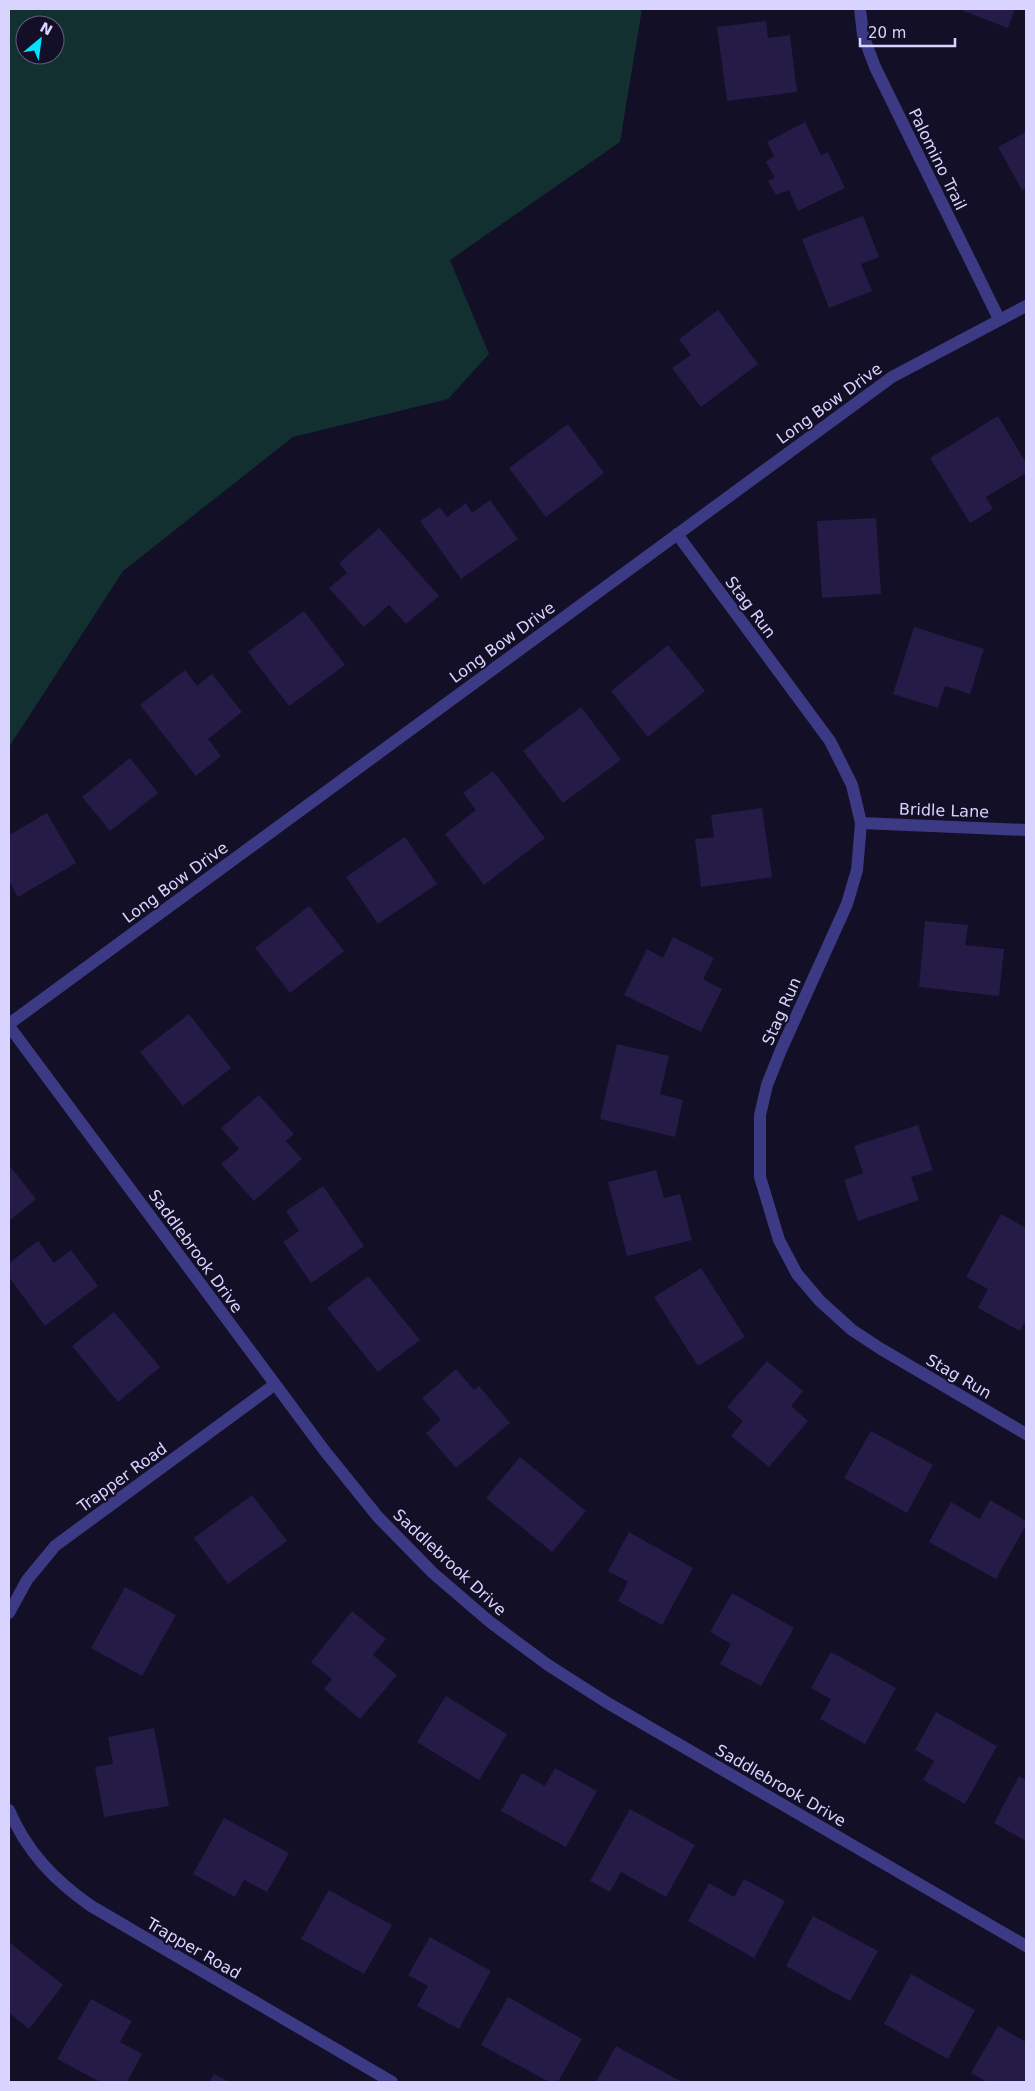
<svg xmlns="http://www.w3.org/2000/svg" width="1035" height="2091" viewBox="0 0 1035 2091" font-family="'DejaVu Sans',sans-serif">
<rect width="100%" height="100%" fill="#130f26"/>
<path fill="#12302f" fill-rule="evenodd" d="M9,9h633l-22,133 -170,118 39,94 -41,45 -155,38 -170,134 -114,176zM25,25h30v30h-30z"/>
<g fill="#241b47">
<path d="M958,9h57l-7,19z"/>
<path d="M766,21l2,17 22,-3 7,57 -70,9 -10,-74z"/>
<path d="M805,122l16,33 7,-3 17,36 -47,23 -9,-21 -13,5 -8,-14 7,-3 -9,-16 8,-6 -7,-14z"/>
<path d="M1026,132v56l-4,2 -24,-43z"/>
<path d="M863,216l16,41 -18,7 11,27 -43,17 -27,-69z"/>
<path d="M718,310l40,54 -57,43 -29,-39 19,-13 -12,-16z"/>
<path d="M998,416l28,47v10l-40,24 7,12 -23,14 -40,-65z"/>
<path d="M568,424l36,49 -58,44 -37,-49z"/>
<path d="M490,500l28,39 -57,40 -41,-58 20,-14 7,10 19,-14 6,10z"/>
<path d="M876,518l5,76 -59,4 -5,-77z"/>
<path d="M379,528l60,68 -33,28 -17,-19 -25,22 -35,-39 18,-15 -8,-10z"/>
<path d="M304,611l41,54 -56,41 -41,-54z"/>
<path d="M914,627l70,22 -14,45 -25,-8 -7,22 -45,-14z"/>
<path d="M668,645l37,46 -57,46 -37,-46z"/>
<path d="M185,670l12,16 15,-12 30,38 -34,27 13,17 -25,20 -56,-71z"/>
<path d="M581,707l40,53 -58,43 -40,-52z"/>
<path d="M130,758l28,35 -48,38 -28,-34z"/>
<path d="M493,771l52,67 -61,47 -39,-51 31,-24 -13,-17z"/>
<path d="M762,808l10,69 -71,10 -6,-48 19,-2 -3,-22z"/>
<path d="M47,813l29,50 -58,34 -9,-16v-46z"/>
<path d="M405,837l32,47 -59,40 -32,-47z"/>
<path d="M309,906l35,45 -54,42 -35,-45z"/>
<path d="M925,921l43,4 -3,20 39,4 -5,47 -80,-9z"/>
<path d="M673,937l41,21 -11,21 19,10 -21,43 -77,-37 23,-46 16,9z"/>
<path d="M189,1014l42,54 -48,38 -43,-54z"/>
<path d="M617,1044l52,12 -9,38 23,6 -8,37 -75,-18z"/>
<path d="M259,1095l35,39 -8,7 16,18 -48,42 -33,-37 18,-15 -18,-21z"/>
<path d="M918,1125l15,45 -22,7 8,23 -61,21 -14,-41 19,-7 -9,-27z"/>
<path d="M9,1165l27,34 -27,22z"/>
<path d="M656,1170l8,28 16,-4 12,46 -65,16 -19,-74z"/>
<path d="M323,1186l41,60 -53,37 -28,-41 16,-11 -13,-20z"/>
<path d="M1001,1214l25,14v92l-6,11 -42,-23 10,-19 -22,-12z"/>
<path d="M38,1241l16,22 17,-13 27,36 -53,40 -36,-49v-14z"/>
<path d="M701,1268l44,69 -47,29 -44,-69z"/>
<path d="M368,1276l52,64 -42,32 -51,-64z"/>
<path d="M114,1312l46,55 -42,35 -46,-56z"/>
<path d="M767,1361l36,30 -12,15 17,15 -39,46 -38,-31 12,-15 -16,-14z"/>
<path d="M456,1369l18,21 5,-4 31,37 -54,45 -30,-35 15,-13 -19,-22z"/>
<path d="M871,1431l62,34 -26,48 -63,-35z"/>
<path d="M520,1457l66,54 -34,41 -66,-54z"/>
<path d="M252,1495l35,46 -59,43 -34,-46z"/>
<path d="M990,1500l36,21v4l-30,54 -67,-37 22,-40 29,17z"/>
<path d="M629,1532l64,36 -31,57 -44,-24 10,-19 -20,-11z"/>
<path d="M125,1587l51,28 -34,61 -51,-28z"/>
<path d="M732,1593l62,35 -33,58 -41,-22 11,-20 -21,-12z"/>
<path d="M352,1611l34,28 -13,16 24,20 -37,44 -36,-30 8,-10 -21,-17z"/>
<path d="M831,1652l65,36 -31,56 -45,-25 11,-20 -20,-11z"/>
<path d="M446,1696l61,38 -28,46 -62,-38z"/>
<path d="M936,1712l61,34 -32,58 -42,-24 11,-19 -19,-11z"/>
<path d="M154,1728l15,78 -65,11 -9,-50 18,-3 -5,-27z"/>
<path d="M555,1768l42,23 -31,56 -65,-36 21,-38 23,13z"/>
<path d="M1019,1776l7,4v61l-32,-18z"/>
<path d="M630,1809l65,36 -29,52 -45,-25 -11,20 -20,-11z"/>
<path d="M224,1818l65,35 -22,39 -23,-12 -9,17 -42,-23z"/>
<path d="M744,1879l41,22 -31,57 -66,-37 21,-38 25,14z"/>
<path d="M329,1890l63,35 -28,49 -63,-35z"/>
<path d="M813,1916l65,35 -28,50 -64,-35z"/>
<path d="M430,1937l61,34 -32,58 -42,-23 11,-20 -20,-11z"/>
<path d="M9,1942l54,43 -34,44 -20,-16z"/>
<path d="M911,1974l64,36 -27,49 -64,-35z"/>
<path d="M508,1997l74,42 -24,43h-9l-68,-37z"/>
<path d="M91,1999l41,22 -12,21 22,12 -15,28h-27l-43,-23z"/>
<path d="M998,2026l28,16v40h-39l-16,-9z"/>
<path d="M616,2046l66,36h-86z"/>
<path d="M214,2074l15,8h-20z"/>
</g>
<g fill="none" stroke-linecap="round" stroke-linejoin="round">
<g stroke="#3d3a85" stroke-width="12">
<path d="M860,9l3,26 12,32 124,252"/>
<path d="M677,534l153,207 22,44 9,38 -4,47 -10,34 -66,146 -14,35 -7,30v62l19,63 18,34 23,27 32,29 29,19 145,85"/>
<path d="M861,823l165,7"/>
<path d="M9,1024l883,-647 134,-71"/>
<path d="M9,1026l315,424 54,67 55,56 57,49 58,43 58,37 420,244"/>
<path d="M9,1613l18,-33 28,-34 219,-161"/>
<path d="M9,1810c18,42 45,70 82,96l301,176"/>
</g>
</g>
<g text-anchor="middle" stroke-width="4" stroke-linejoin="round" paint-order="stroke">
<g font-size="16" fill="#d9d4ff" stroke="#130f26">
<text transform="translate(938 159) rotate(64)" y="6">Palomino Trail</text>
<text transform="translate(829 403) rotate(-36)" y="6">Long Bow Drive</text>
<text transform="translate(751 607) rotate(53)" y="6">Stag Run</text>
<text transform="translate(502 642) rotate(-36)" y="6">Long Bow Drive</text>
<text transform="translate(944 810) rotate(2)" y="6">Bridle Lane</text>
<text transform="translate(175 882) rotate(-36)" y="6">Long Bow Drive</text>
<text transform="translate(781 1011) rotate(-66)" y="6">Stag Run</text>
<text transform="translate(196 1251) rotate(54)" y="6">Saddlebrook Drive</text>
<text transform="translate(959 1376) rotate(30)" y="6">Stag Run</text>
<text transform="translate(122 1477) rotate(-36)" y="6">Trapper Road</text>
<text transform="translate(450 1562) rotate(43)" y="6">Saddlebrook Drive</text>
<text transform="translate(781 1785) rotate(30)" y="6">Saddlebrook Drive</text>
<text transform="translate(194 1948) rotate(30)" y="6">Trapper Road</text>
</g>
</g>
<rect width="1035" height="2091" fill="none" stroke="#d9d4ff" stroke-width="20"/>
<g transform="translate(40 40) rotate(29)"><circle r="24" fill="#130f26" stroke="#625e7d"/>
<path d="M0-4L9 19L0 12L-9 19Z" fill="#00e5ff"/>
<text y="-8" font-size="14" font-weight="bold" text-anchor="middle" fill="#d9d4ff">N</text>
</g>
<path d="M860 38v8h95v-8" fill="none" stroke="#d9d4ff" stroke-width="2.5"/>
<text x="868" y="38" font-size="15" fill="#d9d4ff" stroke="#130f26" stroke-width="4" paint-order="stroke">20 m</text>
</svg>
